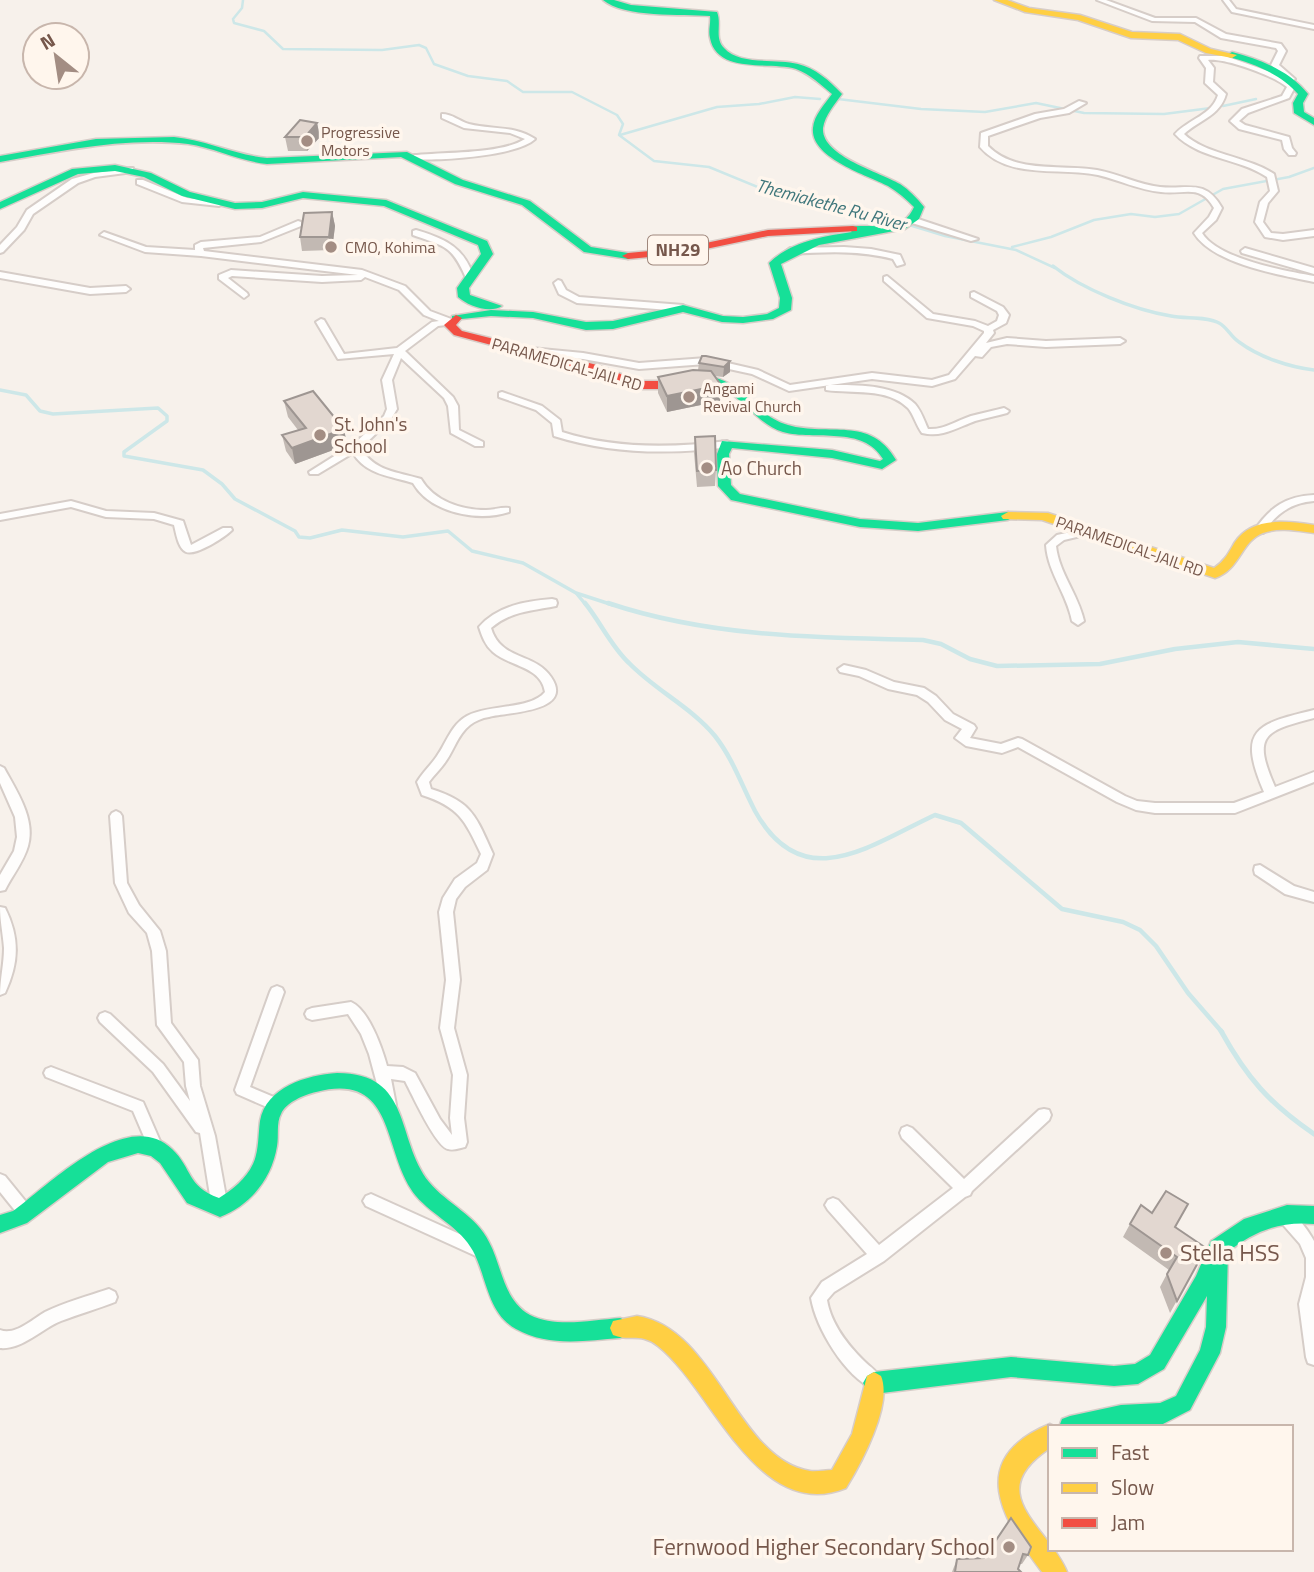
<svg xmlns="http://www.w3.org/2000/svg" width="1314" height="1572" viewBox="0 0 1314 1572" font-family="'Titillium Web',sans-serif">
<rect width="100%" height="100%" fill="#f7f1eb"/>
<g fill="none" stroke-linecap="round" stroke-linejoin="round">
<g stroke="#cde7e8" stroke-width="2.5">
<path d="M243,0l-1,8 -9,11 1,4 30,8 19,18 99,1 37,-5 7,3 8,16 34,12 39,5 16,11h49l45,23 6,9 -4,11 35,26 55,6 56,23 82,16 98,30 71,14 39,18"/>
<path d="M838,99l83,10 64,3 51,-9 48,10 80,1 47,-6"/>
<path d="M1223,106l33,-7"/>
<path d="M620,135l97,-28 42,-3 36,-7 25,2"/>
<path d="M1012,247l39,-10 43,-17 37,-6 24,3 24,-3 44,-25 66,-12 25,-9"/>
</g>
<g stroke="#cde7e8" stroke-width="3.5">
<path d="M1053,266c29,23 81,44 118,50 14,3 36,0 48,7 8,4 12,14 20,19 20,15 50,25 75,28"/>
<path d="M0,390l26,5 14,16 13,3 105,-6 9,8v5l-43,31v4l79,14 19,14 13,15 60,32 4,6 11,1 32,-8 61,7 45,-6 24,20 51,12 53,30 37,12"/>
<path d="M577,594l9,11"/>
</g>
<g stroke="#cde7e8" stroke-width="4.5">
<path d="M585,603c16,20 26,43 44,60 26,27 62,44 86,73 18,23 27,50 40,75 48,87 117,33 180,4l26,8 101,86 61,13 17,8 16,16 32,47 34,39"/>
<path d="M608,603c101,34 209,35 315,37l18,4 29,15 27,7 103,-2 75,-15 63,-7 76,7"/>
</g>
<path stroke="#cde7e8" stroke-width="5" d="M1221,1031c26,47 48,72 93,103"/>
<defs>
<g id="street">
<path d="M1097,0h9l49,18h41l30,16 55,10 5,7 -7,14 16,14 -6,3 6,5 -6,11 -41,15 -9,8 6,4 44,12 3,11 4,5 -1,2h-6l-5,-6 -2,-9 -43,-11 -9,-8 12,-12 40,-13 5,-9c-13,-11 -61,-29 -79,-27l6,8 -1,14 13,12c-6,22 -27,26 -42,40 22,21 63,22 90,40l4,17 -10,12 -5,19 8,11 12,1 31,-4v6l-31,4 -18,-3 -10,-15 5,-20 10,-11 -3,-14c-28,-19 -69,-18 -92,-43 14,-15 37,-19 43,-39l-13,-12 1,-15 -7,-10 1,-2h25l60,21 -14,-12 7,-14 -2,-3 -55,-10 -26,-16 -43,-1z"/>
<path d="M1223,0h6l7,9 78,16v4l-82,-17z"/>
<path d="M1079,101l7,2 -17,10 -29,5 -52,18v10c27,28 74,18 109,24 22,4 42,15 63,17 28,3 45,-9 62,21l-6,12 -14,13c16,26 83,38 112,43v6c-34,-7 -101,-18 -120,-49l15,-16 5,-9c-14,-25 -30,-13 -53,-16 -22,-2 -42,-12 -63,-17 -38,-8 -90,5 -118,-28l1,-14 54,-19 29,-5z"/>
<path d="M442,114c10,0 17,7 27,10 23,6 45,1 66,15 -18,17 -95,22 -121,20v-4h3c28,-3 85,-1 108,-16l-15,-6 -46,-5 -22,-10z"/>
<path d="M130,168h3v4l-38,5 -17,6 -45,31 -9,16 -21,22 -3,1v-8l17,-18 10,-17 45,-31 22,-6z"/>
<path d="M137,180h6l44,18 32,4 4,2 -4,2 -37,-4 -45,-18z"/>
<path d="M912,219h6l60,20 -7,2 -59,-18z"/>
<path d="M298,221l3,1v4l-40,16 -58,6 1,3 158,19 43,16 25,25 24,9v4l-16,2 -33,25 48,46 5,9 1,24 24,12v4h-8l-24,-13 -3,-27 -4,-8 -43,-40 -9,22 5,29 -6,10 -30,29c12,23 37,24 60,31 13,22 40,31 65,31 8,0 15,-3 23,-2v4c-31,10 -79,1 -96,-29 -22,-7 -47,-8 -60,-30l-35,21h-8l-1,-2 46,-29 29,-27 3,-7 -5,-29 12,-26 -56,5 -22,-37 5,-3 3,1 20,34 53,-6 35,-26 7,-1 -15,-6 -25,-25 -34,-13 -4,3 -39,2 -90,-6 -4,2 19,15 1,2 -4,3 -25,-19v-4l12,-5 91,6 36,-1 -157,-19 -56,-4 -45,-17 4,-3 42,15 49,3v-5l6,-3 59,-5z"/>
<path d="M416,230c30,9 48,17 58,48l-1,2h-6c-15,-34 -20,-33 -54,-45v-4z"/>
<path d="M844,247l27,2 29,6 4,9 -7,2 -4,-7c-34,-9 -68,-7 -103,-5l-4,-3 4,-3z"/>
<path d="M1245,248l69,20v6l-72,-21 -1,-2z"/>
<path d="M0,272l90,16 36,-2 4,3 -4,3 -36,2 -90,-16z"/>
<path d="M887,276l46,38 42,7 13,5 9,-5 2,-6 -2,-4 -26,-14v-4l3,-1 29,15 6,8 -3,8 -13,7 1,3 -8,10 21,-5 39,3 74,-3 5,3 -5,3 -74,3 -39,-3 -16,3 -9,10 -7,-1 -20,23 -23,7 -60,-7 -83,12 -37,-17 -46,-10 -67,5 -56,-10 -52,-5 -5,-3 5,-3 52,5 56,10 67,-5 52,12 32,15 82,-12 60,7 17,-5 35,-42v-2l-11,-5 -46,-8 -43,-37v-4z"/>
<path d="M558,280l3,1 5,9 13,7 104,8 4,3 -4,3 -106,-8 -18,-9 -5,-11z"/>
<path d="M829,385c27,0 65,-1 86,19 6,7 9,16 13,25 16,1 28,-8 43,-13 11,-3 22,-5 33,-8l5,3 -2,2c-10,3 -22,5 -32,8 -19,7 -33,17 -53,12 -6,-8 -8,-18 -14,-25 -21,-21 -56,-14 -82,-18v-4z"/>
<path d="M502,392l40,14 18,14 2,12c53,17 110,16 165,9l5,3c-8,5 -21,5 -32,6 -49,4 -99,1 -146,-14l-2,-13 -16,-13 -37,-13v-4z"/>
<path d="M1314,495v6c-24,2 -38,13 -51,32h-8l-1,-2c15,-23 32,-35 60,-36z"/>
<path d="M71,501l35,10 48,2 29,8 8,24 32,-17h8l1,2c-7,7 -36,26 -46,22 -8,-4 -10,-19 -12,-27l-20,-6 -48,-2 -35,-10 -71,13v-6z"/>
<path d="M1085,529l5,3 -1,2 -25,6 -8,6c3,27 22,48 28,75l-6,4 -6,-4c-5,-27 -24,-48 -26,-76l11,-10z"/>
<path d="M552,599l4,1 1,3 -1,3c-25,5 -45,5 -65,22 10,33 43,24 60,49 24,35 -43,35 -62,40 -7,1 -14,4 -19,8 -12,9 -16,25 -24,36 -5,8 -12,14 -17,21l2,7c42,13 45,28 62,65l-6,16 -22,17 -9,12 -3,13 7,68 -6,48 13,47 -3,43 3,24 -2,5c-5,1 -12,4 -17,2 -12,-2 -36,-55 -43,-68l-14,-2 5,26 -2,5 -5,1 -5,-1 -15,-56 -8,-20 -13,-20 -36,6 -5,-2 -2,-4 2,-4 5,-2 39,-6c18,8 31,46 36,64l16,1 12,6 25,46 12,16 -2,-17 3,-43 -13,-47 6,-48 -7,-68 4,-14 12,-19 22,-16 4,-9c-16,-34 -22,-47 -59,-59l-5,-13c6,-10 14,-17 20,-26 10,-14 14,-31 30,-40 22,-12 63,-6 78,-24 -4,-26 -35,-25 -52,-40 -8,-7 -11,-16 -14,-25 18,-21 47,-26 73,-28z"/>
<path d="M844,665l22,5 28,12 30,6 12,8 17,18 21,11 2,3 -6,10 31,6 17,-6 4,1 103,57 12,5 18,2h79l30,-11c-27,-63 -8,-68 50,-82v8c-50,13 -62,17 -39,69l39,-15v10l-79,31h-80l-19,-3 -19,-8 -99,-55 -16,6 -36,-7 -11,-8 7,-9 -17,-9 -17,-18 -11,-7 -29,-6 -29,-13 -19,-4 -2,-3z"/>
<path d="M0,766l4,2c12,22 32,51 24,78 -4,15 -16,30 -23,44l-5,1v-16l14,-24 3,-14 -2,-20 -15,-34z"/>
<path d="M116,811l4,2 2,3 5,67 12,22 21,26 6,20 5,72 27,37 2,26 15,50 13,72 -3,5 -5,2 -5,-2 -3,-5 -12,-75 -4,-1 -43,-60 -53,-50 -2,-4 2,-4 5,-2 5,2 53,50 27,37 -4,-15 -2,-24 -27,-37 -5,-74 -5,-18 -18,-20 -14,-30 -5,-67 2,-3z"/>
<path d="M1260,865l34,21 20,6v10l-29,-8 -30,-20 -1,-4 1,-4z"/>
<path d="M0,907l5,1c15,30 14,55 0,85l-5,2c0,-16 4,-31 4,-47 -1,-14 -4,-27 -4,-41z"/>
<path d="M277,986l5,2 2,4 -34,95 31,13 2,5 -2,5 -5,1 -39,-17 -2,-4 35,-98 2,-4z"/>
<path d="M51,1067l92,35 20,46 -2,5 -5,2 -5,-2 -18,-42 -87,-34 -2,-4 2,-4z"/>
<path d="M1044,1109l5,1 2,5 -2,5 -77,71 -2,4 -5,2 -81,64 -50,31 -7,8c4,24 20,44 37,61 6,6 15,11 18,20l-2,6 -6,2c-29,-12 -58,-61 -63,-91l11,-16 45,-28 -39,-44 -3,-5 3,-5 5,-2 5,2 41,45 74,-57 -51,-50 -2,-5 2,-5 5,-2 5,2 52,51 75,-69z"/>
<path d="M0,1174l5,2 26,32 3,5 -3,5 -5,2 -5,-2 -21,-26z"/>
<path d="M371,1194l115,52 3,5 -3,5 -5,2 -5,-2 -110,-50 -3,-5 3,-5z"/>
<path d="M1283,1207c12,5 25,23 31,34v124l-6,-2 -2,-6 -7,-53 7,-27v-19l-6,-14 -22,-25 -3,-5 3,-5z"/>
<path d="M109,1289l6,3 2,5 -2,5c-18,7 -36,12 -54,19 -20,8 -39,29 -61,27v-18c15,6 33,-11 45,-18 20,-10 43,-16 64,-23z"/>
</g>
<g id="fast">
<path d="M603,0h11l17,5 86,7c5,12 -3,26 7,36 16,18 52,10 74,16 17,4 32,17 44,30 -7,10 -17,21 -19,34 -2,28 57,44 77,56 9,6 17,14 24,23l-5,12 -14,10 -86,16 -38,19 11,34 -1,12 -18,9 -30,4 -21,-1 -39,-10 -70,17 -27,1 -53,-12 -42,-2 -39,4v-4l39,-6 42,2 53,10 27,-1 70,-16 40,11 20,1 24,-3 12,-6 1,-10 -11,-35c21,-21 55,-27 83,-31l-4,-3 1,-2c24,-4 53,8 65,-20 -8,-8 -16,-15 -26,-21 -21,-11 -78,-28 -75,-58 1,-13 12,-24 19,-34 -11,-9 -22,-20 -36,-25 -25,-8 -79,6 -86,-31 -2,-7 1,-15 0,-22 -28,-2 -86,2 -107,-16z"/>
<path d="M1232,52c27,7 58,19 76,42l-5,9 1,9 10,6v7l-20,-12 -1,-10 5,-9c-16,-19 -45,-31 -69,-37l-2,-2z"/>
<path d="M174,137c32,3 61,18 93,21l140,-6 56,28 67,21 61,46 37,6 6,3 -6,3 -44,-7 -62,-47 -67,-21 -54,-27 -134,7c-28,-3 -52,-16 -79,-20 -63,-7 -126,7 -188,18v-6l96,-17z"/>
<path d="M115,165l36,8 39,19 45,11 27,-1 41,-10 83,8 101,41 6,13 -24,34 1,7 32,11c-12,8 -34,0 -44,-9l-1,-9 24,-34 -3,-9 -94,-39 -81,-8 -41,10 -27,1 -53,-13 -38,-19 -29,-6 -37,3 -78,35v-7l72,-33z"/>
<path d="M694,376c48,-3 56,38 94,49 41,12 82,-10 108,35l-14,9 -50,-11 -100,-10 -3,6 2,31 9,9 120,25 58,4 90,-11 7,4 -7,4 -90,11 -58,-4 -129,-27 -13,-14 -1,-32 5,-13 110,9 48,11 3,-2c-20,-34 -68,-18 -100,-27 -30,-9 -46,-46 -77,-49 -14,-2 -29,3 -43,6l-6,-4 2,-3z"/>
<path d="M337,1073c76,0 58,66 92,109 18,22 47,33 60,60 13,24 14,58 41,73 26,13 62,5 90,3l7,3 3,7 -3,7 -7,3c-36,3 -72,9 -104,-9 -29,-16 -29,-52 -43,-78 -13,-24 -40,-35 -57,-55 -35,-43 -18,-125 -100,-104 -12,3 -30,10 -35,22 -5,9 -2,22 -4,32 -5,32 -26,59 -57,71l-33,-14 -27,-40 -9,-7 -13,-3 -30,9 -81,61 -27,10v-18l13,-4c35,-25 114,-106 159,-62 21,20 14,37 47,49 13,-8 27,-19 34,-34 6,-13 5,-28 7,-43 6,-34 47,-46 77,-48z"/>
<path d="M1287,1205l27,1v18c-34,-3 -60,7 -86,28l-2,75 -6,26 -30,57 -29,15 -102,2 3,-8 8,-3 51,-11 39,-2 16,-7 24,-46 6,-23 1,-31 -43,73 -26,15 -24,2 -103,-9 -137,17 -7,-4 -4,-7 4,-7 7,-4 137,-15 103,9 21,-2 15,-9 46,-79 15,-35 33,-22z"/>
</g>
<g id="slow">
<path d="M994,0h13l22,8 51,7 52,17 48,2 31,15 26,6 -5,3 -26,-5 -28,-13 -47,-2 -53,-18 -53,-8z"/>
<path d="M1008,512l40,1 166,55c11,-7 15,-16 21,-26 18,-26 52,-21 79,-17v8c-16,-2 -35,-6 -51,0 -22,8 -23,37 -48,45l-173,-58 -39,-1 -2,-3z"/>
<path d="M637,1316c79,12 100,144 173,155 7,1 15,-1 22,-1l20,-36 15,-58 7,-4 7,4c12,28 -20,88 -35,112 -89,36 -134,-100 -188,-142 -18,-14 -28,-4 -45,-11l-3,-7 3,-7z"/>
<path d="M1050,1424l6,3h-6v21c-70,46 -1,79 17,124h-25c-40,-53 -77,-113 8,-148z"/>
</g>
<g id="jam">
<path d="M853,226l4,1v4l-89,5 -86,18 -54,5 -6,-3 6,-3 54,-5 86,-18z"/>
<path d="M456,315l6,3 -6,7 6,6 135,34 42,16h24l6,4 -6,4h-26l-48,-18 -135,-36 -10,-10z"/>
</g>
</defs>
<use href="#street" stroke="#d6cdc8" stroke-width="4"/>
<use href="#fast" stroke="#d7cdc8" stroke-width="3"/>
<use href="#slow" stroke="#d7cdc8" stroke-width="3"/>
<use href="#jam" stroke="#d7cdc8" stroke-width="3"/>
<use href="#street" fill="#fefdfc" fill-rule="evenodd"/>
<use href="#fast" fill="#16e098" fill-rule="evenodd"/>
<use href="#slow" fill="#ffcf43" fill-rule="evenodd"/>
<use href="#jam" fill="#f24e42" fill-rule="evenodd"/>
</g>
<g fill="#c2b9b3">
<path d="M317,123l3,14 -13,14h-19l-3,-14z"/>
<path d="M332,212l3,14 -3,24 -30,1 -2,-14z"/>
<path d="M730,361v11l-7,5 -9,-1 7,9 -1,16 -53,11 -9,-19v-16l40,-7 1,-7z"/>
<path d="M284,401l60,28 3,16 -52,19 -9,-13 -4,-16 16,-5 -10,-13z"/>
<path d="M695,437l21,33 -1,16 -18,1 -3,-34z"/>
<path d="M1130,1224l45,3 31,21 -36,65 -10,-26 9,-17 -46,-33z"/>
<path d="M1011,1518l17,37 -6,9h-3l-1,5 3,3h-69l5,-13 27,-1z"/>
</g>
<g fill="#9e9692">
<path d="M317,123l3,14 -13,14 -2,-14z"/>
<path d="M332,212l3,14 -3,24 -3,-13z"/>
<path d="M730,361v11l-7,5 1,-10z"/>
<path d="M721,385l-1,16 -53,11v-16z"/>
<path d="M344,429l3,16 -52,19 -3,-16z"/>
</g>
<g fill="#e2d7d0" stroke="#9e9692" stroke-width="2">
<path d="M300,120l17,3 -12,14h-20z"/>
<path d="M332,212l-3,25h-29l4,-24z"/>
<path d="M702,356h4l24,5 -6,6 -25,-4z"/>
<path d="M693,370l18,1 10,14 -54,11 -9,-19z"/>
<path d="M313,391l31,38 -52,19 -10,-13 24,-7 -22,-27z"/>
<path d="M715,436l1,34 -19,1 -2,-34z"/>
<path d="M1166,1191l22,13 -13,23 31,21 -29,53 -10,-27 10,-17 -47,-33 11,-19 11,8z"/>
<path d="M1011,1518l20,29 -3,8 -5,-1 -5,15 3,3h-66l2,-13 27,-1z"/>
</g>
<g fill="#a38d83" stroke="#fff6ed" stroke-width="2.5">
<circle cx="307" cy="141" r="7"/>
<circle cx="331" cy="247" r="7"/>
<circle cx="689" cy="397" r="7"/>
<circle cx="320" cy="435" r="7"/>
<circle cx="707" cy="468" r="7"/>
<circle cx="1166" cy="1253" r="7"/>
<circle cx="1009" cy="1547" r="7"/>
</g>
<g text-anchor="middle" stroke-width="7" stroke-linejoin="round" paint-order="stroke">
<g font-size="16" fill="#76574b" stroke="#fff6ed" text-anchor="start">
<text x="321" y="138">Progressive<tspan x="321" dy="18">Motors</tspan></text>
<text x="345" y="253">CMO, Kohima</text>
<text x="703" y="394">Angami<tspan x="703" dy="18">Revival Church</tspan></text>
</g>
<g font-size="16" fill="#76574b" stroke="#fff6ed">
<text transform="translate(567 364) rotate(16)" y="6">PARAMEDICAL-JAIL RD</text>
<text transform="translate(1130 546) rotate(19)" y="6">PARAMEDICAL-JAIL RD</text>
</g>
<g font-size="18" font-style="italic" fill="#3f767b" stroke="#fff6ed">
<text transform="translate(831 205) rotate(15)" y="6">Themiakethe Ru River</text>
</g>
<rect fill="#fff6ed" stroke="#9f877c" stroke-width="2" x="648" y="235.5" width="60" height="29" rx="5"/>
<g font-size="18" font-weight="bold" fill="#76574b">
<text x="678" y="256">NH29</text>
</g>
<g font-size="19" fill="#76574b" stroke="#fff6ed" text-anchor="start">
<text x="334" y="431">St. John's<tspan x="334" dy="22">School</tspan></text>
<text x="721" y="475">Ao Church</text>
</g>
<g font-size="23" fill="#76574b" stroke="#fff6ed" text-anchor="start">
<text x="1180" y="1261">Stella HSS</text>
<text x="995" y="1555" text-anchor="end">Fernwood Higher Secondary School</text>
</g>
</g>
<rect x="1048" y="1425" width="245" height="126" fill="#fff6ed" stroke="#c8b6ac" stroke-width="2"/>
<rect x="1062" y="1448" width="35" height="10" fill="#16e098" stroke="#c8b6ac" stroke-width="2"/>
<text x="1111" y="1460" font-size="21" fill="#76574b">Fast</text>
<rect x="1062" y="1483" width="35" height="10" fill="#ffcf43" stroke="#c8b6ac" stroke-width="2"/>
<text x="1111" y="1495" font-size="21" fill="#76574b">Slow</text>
<rect x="1062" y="1518" width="35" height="10" fill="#f24e42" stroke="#c8b6ac" stroke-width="2"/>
<text x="1111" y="1530" font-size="21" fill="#76574b">Jam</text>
<g transform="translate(56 56) rotate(330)"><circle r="33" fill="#fff6ed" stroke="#c8b6ac" stroke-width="2"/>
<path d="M0-5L12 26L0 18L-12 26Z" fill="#a38d83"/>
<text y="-10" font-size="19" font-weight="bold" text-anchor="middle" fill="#76574b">N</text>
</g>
</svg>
